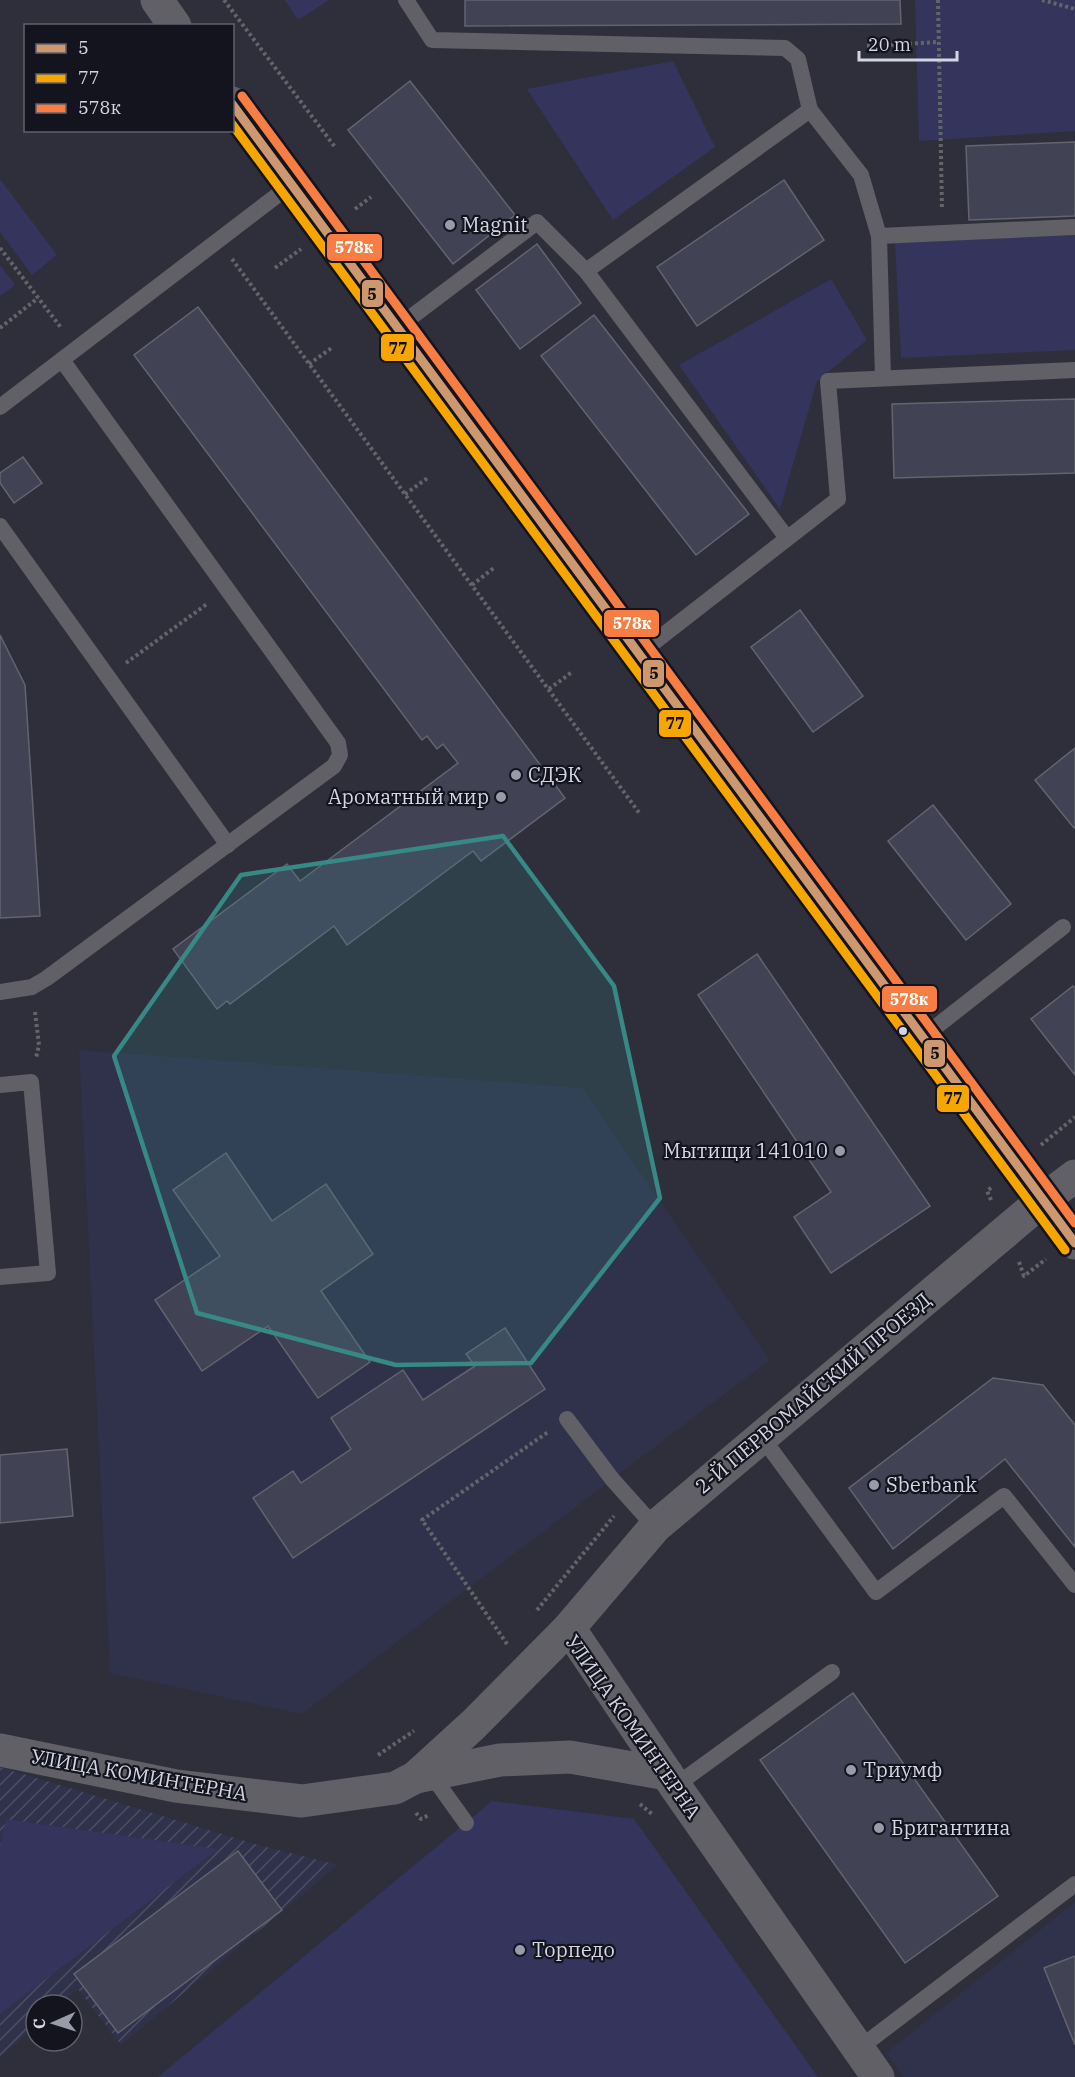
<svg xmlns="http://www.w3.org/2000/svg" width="1075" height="2077" viewBox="0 0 1075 2077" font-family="'IBM Plex Serif',serif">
<defs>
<pattern id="industrial-furrows" width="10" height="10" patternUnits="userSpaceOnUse" patternTransform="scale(1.5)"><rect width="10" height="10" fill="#30314a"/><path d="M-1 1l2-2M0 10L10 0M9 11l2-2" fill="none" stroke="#4d4e64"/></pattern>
</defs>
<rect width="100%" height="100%" fill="#2e2f3b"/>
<g fill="#30314a">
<path d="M79,1050l503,38 188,272 -468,354 -192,-41z"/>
<path d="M1075,1902v175h-171l-18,-24z"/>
</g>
<path fill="url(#industrial-furrows)" d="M0,1767l262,79 76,19 -217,180 -43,-56 -18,16h-24v21l-36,31z"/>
<g fill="#34345d">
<path d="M285,0h44l-31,20z"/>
<path d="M915,0h160v131l-156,10z"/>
<path d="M673,61l42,86 -102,73 -86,-131z"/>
<path d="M0,179l57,76 -25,20 -32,-43z"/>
<path d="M1075,235v115l-174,8 -6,-115z"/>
<path d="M0,265l15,20 -15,11z"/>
<path d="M831,279l36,61 -50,41 -37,128 -101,-144z"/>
<path d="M492,1801l142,18 184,258h-660z"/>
<path d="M6,1819l212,30 -218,165v-167z"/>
</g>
<g fill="#424255" stroke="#63646f" stroke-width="1.5">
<path d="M465,0h435l1,24 -436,2z"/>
<path d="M410,81l105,134 -62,49 -105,-134z"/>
<path d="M1075,142v74l-106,4 -3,-74z"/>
<path d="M784,180l40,60 -127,86 -40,-59z"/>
<path d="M537,244l44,59 -61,46 -44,-59z"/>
<path d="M198,307l367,491 -84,63 -8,-10 -126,94 -13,-19 -104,78 -3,-3 -10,8 -44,-60 114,-85 13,17 158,-118 -15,-19 -6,5 -10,-13 -5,4 -288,-385z"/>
<path d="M594,315l155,199 -53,41 -155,-199z"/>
<path d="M1075,399v74l-181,5 -2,-74z"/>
<path d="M23,457l19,26 -28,20 -14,-20v-10z"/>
<path d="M800,610l63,86 -50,36 -62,-85z"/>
<path d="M0,635l25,50 15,231 -40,2z"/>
<path d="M1075,748v79l-1,1 -39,-48z"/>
<path d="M933,805l78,99 -45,36 -78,-99z"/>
<path d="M757,954l173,252 -99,67 -37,-56 37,-25 -133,-197z"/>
<path d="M1073,986l2,2v87l-44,-56z"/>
<path d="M226,1153l46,68 54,-37 47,70 -52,37 49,71 -52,36 -50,-72 -66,45 -47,-71 65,-44 -47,-66z"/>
<path d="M505,1328l40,61 -252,169 -40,-60 40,-27 8,12 50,-34 -20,-31 72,-48 20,30 52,-34 -9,-12z"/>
<path d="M993,1378l50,7 32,40v122l-70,-88 -112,90 -44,-61z"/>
<path d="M67,1449l6,67 -73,7v-68z"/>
<path d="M853,1693l145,203 -93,67 -145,-203z"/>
<path d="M238,1851l44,59 -164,123 -44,-59z"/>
<path d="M1075,1956v89l-31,-77z"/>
</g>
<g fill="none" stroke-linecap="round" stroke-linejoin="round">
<g stroke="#64656a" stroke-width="4" stroke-dasharray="3 3" stroke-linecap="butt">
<path d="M224,0l111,147"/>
<path d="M938,0l4,209"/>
<path d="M1042,0l33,9"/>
<path d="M867,46l71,-4"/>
<path d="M355,209l16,-12"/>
<path d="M0,248l62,81"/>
<path d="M232,259l408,555"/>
<path d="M275,268l26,-19"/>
<path d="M0,328l38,-30"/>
<path d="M309,364l24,-17"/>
<path d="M405,494l24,-17"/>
<path d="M472,585l23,-18"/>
<path d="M126,663l81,-59"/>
<path d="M549,689l23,-17"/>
<path d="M35,1012l4,33 -3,13"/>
<path d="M1041,1145l34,-28"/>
<path d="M991,1200l-4,-9 5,-4"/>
<path d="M1019,1262l5,14 22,-17"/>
<path d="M537,1610l77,-94"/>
<path d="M507,1644l-85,-124 126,-88"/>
<path d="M378,1755l36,-24"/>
<path d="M640,1804l12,10"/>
<path d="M416,1813l5,6 8,-4"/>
</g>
<g stroke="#606066" stroke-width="16">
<path d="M406,0l26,40 353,8 13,11 12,51 51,65 18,61"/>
<path d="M586,271l224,-161"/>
<path d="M398,327l139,-105 49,49 201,267"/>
<path d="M883,378l-4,-142 196,-9"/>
<path d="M0,407l292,-223"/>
<path d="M0,526l228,319"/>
<path d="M639,654l199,-155 -10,-118 247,-11"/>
<path d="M0,992l32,-5 15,-9 287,-212 6,-11 -2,-12 -276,-383"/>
<path d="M923,1037l140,-110"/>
<path d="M0,1085l31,-3 17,191 -48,4"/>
<path d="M567,1419l45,60 43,48"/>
<path d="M761,1436l115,156 128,-96 71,89"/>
<path d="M431,1774l35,49"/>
<path d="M675,1786l157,-114"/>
<path d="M857,2050l218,-166"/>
</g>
<g stroke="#606066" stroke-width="33">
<path d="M1043,1200l32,-24"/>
<path d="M569,1628l106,158 203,291"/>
<path d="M416,1777l84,-17 70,-3 97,17"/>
</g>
<g stroke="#606066" stroke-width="33">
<path d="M157,0l18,26"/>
<path d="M232,103l843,1140"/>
<path d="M0,1750l176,36 126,15 93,-13 21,-11 58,-53 95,-96 86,-101 388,-327"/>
</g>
<defs>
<path id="bus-1" d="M232,104l843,1139"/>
<path id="bus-2" d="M232,124l833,1126"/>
<path id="bus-3" d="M242,96l833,1127"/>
</defs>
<use href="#bus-1" stroke="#13141e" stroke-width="14"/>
<use href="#bus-2" stroke="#13141e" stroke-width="14"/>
<use href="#bus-3" stroke="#13141e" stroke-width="14"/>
<use href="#bus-1" stroke="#cd976f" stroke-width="9"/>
<use href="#bus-2" stroke="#f7a600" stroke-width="9"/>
<use href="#bus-3" stroke="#f77d43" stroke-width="9"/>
</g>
<path fill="#368985" fill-opacity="0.2" stroke="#368985" stroke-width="4.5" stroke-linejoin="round" d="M503,836l111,150 46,212 -129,165 -135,2 -199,-52 -83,-257 127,-181z"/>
<g fill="#999ba8" stroke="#13141e" stroke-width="2">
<circle cx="450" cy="225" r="6"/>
<circle cx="516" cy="775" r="6"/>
<circle cx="501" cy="797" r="6"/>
<circle cx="840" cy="1151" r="6"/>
<circle cx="874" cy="1485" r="6"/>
<circle cx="851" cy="1770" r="6"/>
<circle cx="879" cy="1828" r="6"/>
<circle cx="520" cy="1950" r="6"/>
</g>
<circle fill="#d3d5e3" stroke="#13141e" stroke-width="2" cx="903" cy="1031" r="5"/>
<g text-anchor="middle" stroke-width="4.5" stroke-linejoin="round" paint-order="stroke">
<g font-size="20" fill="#d3d5e3" stroke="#13141e" text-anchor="start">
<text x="462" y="232">Magnit</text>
<text x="528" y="782">СДЭК</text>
<text x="489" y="804" text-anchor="end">Ароматный мир</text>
<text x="828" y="1158" text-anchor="end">Мытищи 141010</text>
<text x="886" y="1492">Sberbank</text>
<text x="863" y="1777">Триумф</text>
<text x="891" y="1835">Бригантина</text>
<text x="532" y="1957">Торпедо</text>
</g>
<g font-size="20" fill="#d3d5e3" stroke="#13141e">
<text transform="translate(813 1393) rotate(-40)" y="7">2-Й ПЕРВОМАЙСКИЙ ПРОЕЗД</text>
<text transform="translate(633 1727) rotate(55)" y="7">УЛИЦА КОМИНТЕРНА</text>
<text transform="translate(139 1775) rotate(10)" y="7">УЛИЦА КОМИНТЕРНА</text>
</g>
</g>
<g stroke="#13141e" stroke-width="2">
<rect x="326" y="233" width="57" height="29" rx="6" fill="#f77d43"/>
<rect x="361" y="279" width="23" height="29" rx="6" fill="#cd976f"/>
<rect x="380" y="333" width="35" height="29" rx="6" fill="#f7a600"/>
<rect x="603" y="609" width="57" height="29" rx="6" fill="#f77d43"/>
<rect x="642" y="659" width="23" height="29" rx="6" fill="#cd976f"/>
<rect x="658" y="709" width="34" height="29" rx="6" fill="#f7a600"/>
<rect x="881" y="985" width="57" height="28" rx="6" fill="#f77d43"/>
<rect x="923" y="1039" width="23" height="29" rx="6" fill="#cd976f"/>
<rect x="936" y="1084" width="34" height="29" rx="6" fill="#f7a600"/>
</g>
<g font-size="16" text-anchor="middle" font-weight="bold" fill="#fff">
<text x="354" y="253">578к</text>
<text x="632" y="629">578к</text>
<text x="909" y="1005">578к</text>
</g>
<g font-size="16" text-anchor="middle" font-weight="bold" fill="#111">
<text x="372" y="300">5</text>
<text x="398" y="354">77</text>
<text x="654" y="679">5</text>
<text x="675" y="729">77</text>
<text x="935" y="1059">5</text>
<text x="953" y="1104">77</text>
</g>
<rect x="24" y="24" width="210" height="108" fill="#13141e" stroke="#60616d" stroke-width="1.5"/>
<rect x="36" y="44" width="30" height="9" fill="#cd976f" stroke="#60616d" stroke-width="1.5"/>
<text x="78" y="54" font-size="18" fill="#d3d5e3">5</text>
<rect x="36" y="74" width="30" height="9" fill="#f7a600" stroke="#60616d" stroke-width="1.5"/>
<text x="78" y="84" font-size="18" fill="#d3d5e3">77</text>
<rect x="36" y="104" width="30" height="9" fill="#f77d43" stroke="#60616d" stroke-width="1.5"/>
<text x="78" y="114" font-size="18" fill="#d3d5e3">578к</text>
<g transform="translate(54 2023) rotate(267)"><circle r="28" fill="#13141e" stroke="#60616d" stroke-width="1.5"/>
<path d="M0-4.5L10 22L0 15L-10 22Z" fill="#999ba8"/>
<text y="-9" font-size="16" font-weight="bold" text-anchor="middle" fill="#d3d5e3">С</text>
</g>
<path d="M859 51v9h98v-9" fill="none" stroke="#d3d5e3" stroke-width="3"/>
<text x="868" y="51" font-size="18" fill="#d3d5e3" stroke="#13141e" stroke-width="4.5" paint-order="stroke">20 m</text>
</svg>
